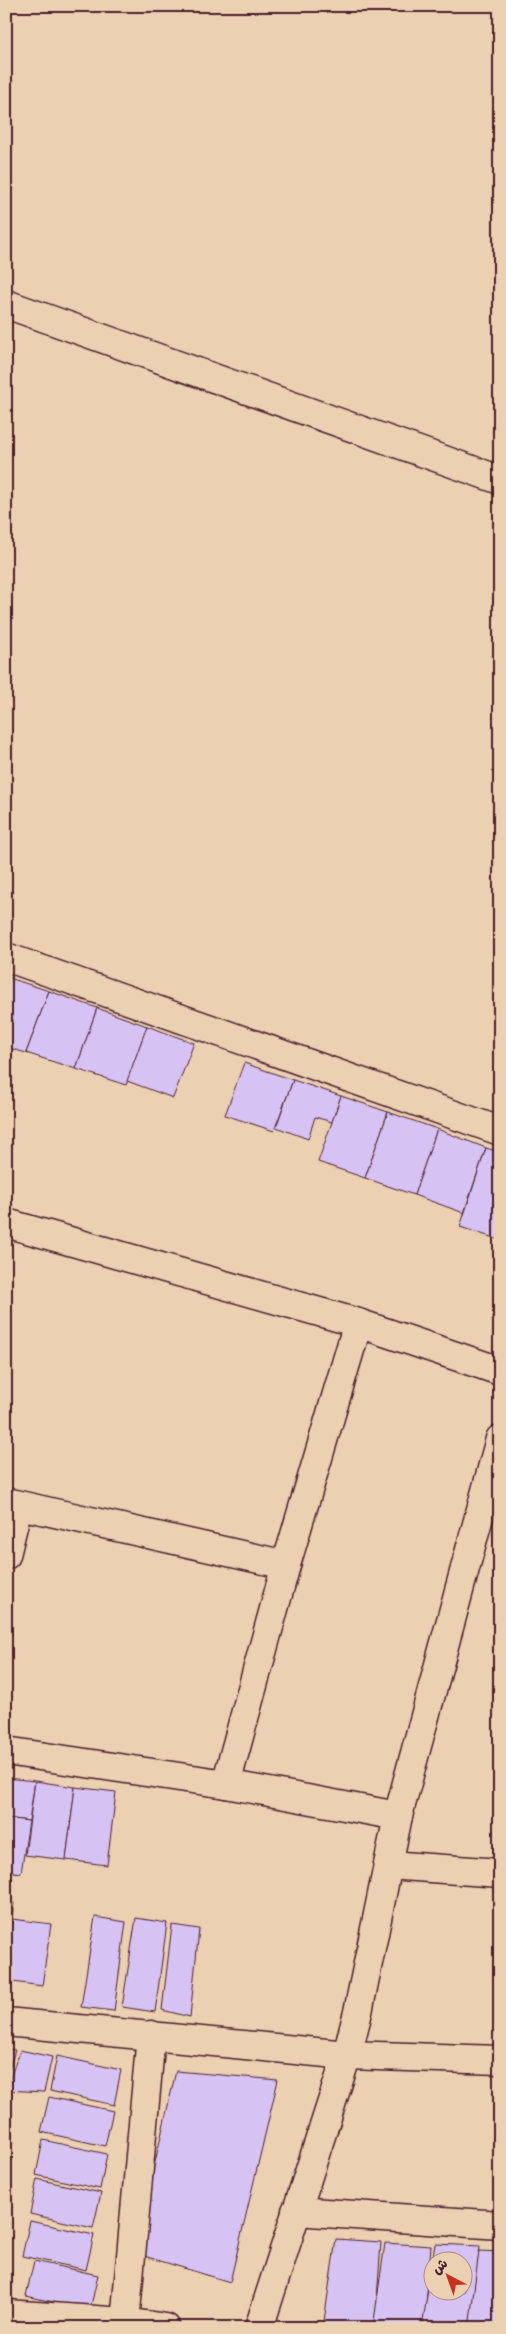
<svg xmlns="http://www.w3.org/2000/svg" width="506" height="2334" viewBox="0 0 506 2334" font-family="Pangolin,'Playpen Sans Arabic',sans-serif">
<rect width="100%" height="100%" fill="#ebd0b2"/>
<filter id="ink" filterUnits="userSpaceOnUse"><feTurbulence type="fractalNoise" baseFrequency=".02" numOctaves="2"/><feDisplacementMap in="SourceGraphic" scale="10" xChannelSelector="R" yChannelSelector="G"/><feConvolveMatrix kernelMatrix="1 2 1 2 8 2 1 2 1" color-interpolation-filters="sRGB"/></filter>
<g filter="url(#ink)">
<g fill="#d6c3f4" stroke="#4a1f2b" fill-rule="evenodd">
<path d="M6,977l43,14 -23,62 -20,-6z"/>
<path d="M49,991l48,17 -21,61 -50,-16z"/>
<path d="M97,1008l50,18 -21,59 -50,-16z"/>
<path d="M147,1026l47,17 -21,55 -46,-17z"/>
<path d="M244,1063l49,17 -19,51 -49,-16z"/>
<path d="M293,1080l48,16 -9,26 -17,-5 -7,22 -32,-12z"/>
<path d="M341,1096l47,16 -23,66 -47,-16z"/>
<path d="M388,1112l49,17 -23,66 -49,-17z"/>
<path d="M437,1129l49,19 -22,65 -50,-18z"/>
<path d="M486,1148l14,4v88l-40,-13z"/>
<path d="M6,1778l29,3 -6,40 -23,-3z"/>
<path d="M35,1781l40,6 -9,73 -41,-5z"/>
<path d="M75,1787l41,5 -9,73 -41,-5z"/>
<path d="M6,1818l23,3 -8,52 -15,-2z"/>
<path d="M6,1902l8,1 -8,52z"/>
<path d="M95,1917l31,5 -12,89 -33,-4z"/>
<path d="M136,1918l31,5 -12,89 -33,-5z"/>
<path d="M12,1919l39,5 -9,62 -36,-5v-26z"/>
<path d="M172,1925l27,4 -9,88 -28,-7z"/>
<path d="M6,2049l9,1 -9,29z"/>
<path d="M20,2050l32,7 -8,35 -38,-2z"/>
<path d="M57,2056l64,14 -7,35 -64,-14z"/>
<path d="M176,2071l102,9 -48,202 -96,-29z"/>
<path d="M49,2097l64,14 -8,35 -64,-14z"/>
<path d="M43,2140l64,14 -7,35 -64,-14z"/>
<path d="M37,2179l64,14 -8,35 -63,-14z"/>
<path d="M30,2221l64,14 -8,35 -64,-14z"/>
<path d="M336,2239l45,3 -6,86h-52z"/>
<path d="M385,2243l46,3 -7,82h-51z"/>
<path d="M435,2244l45,2 -6,82h-52zM434,2262h30v30h-30z"/>
<path d="M479,2251l21,1v76h-31z"/>
<path d="M34,2261l64,14 -8,35 -64,-14z"/>
</g>
<g fill="none" stroke-linecap="round" stroke-linejoin="round">
<defs>
<g id="minor">
<path d="M6,304l494,176"/>
<path d="M6,957l494,174"/>
<path d="M6,1223l352,100 142,48"/>
<path d="M6,1502l280,63"/>
<path d="M6,1555l12,-49"/>
<path d="M6,1751l220,33 172,32"/>
<path d="M226,1784l60,-219 72,-242"/>
<path d="M388,1865l112,8"/>
<path d="M6,2022l341,33 153,5"/>
<path d="M296,2211l204,14"/>
<path d="M6,2314l119,8 41,6"/>
<path d="M125,2322l26,-287"/>
<path d="M259,2328l88,-273 11,-43 40,-196 102,-377"/>
</g>
</defs>
<use href="#minor" stroke="#4a1f2b" stroke-width="31"/>
<use href="#minor" stroke="#ebd0b2" stroke-width="28"/>
</g>
</g>
<rect width="506" height="2334" fill="none" stroke="#ebd0b2" stroke-width="25"/>
<rect x="12" y="12" width="481" height="2309" fill="none" stroke="#4a1f2b" stroke-width="2" filter="url(#ink)"/>
<g transform="translate(448 2276) rotate(319)"><circle r="24" fill="#ebd0b2" stroke="#ab897c"/>
<path d="M0-4L9 19L0 12L-9 19Z" fill="#c8321e"/>
<text y="-8" font-size="14" font-weight="bold" text-anchor="middle" fill="#4a1f2b">ش</text>
</g>
</svg>
